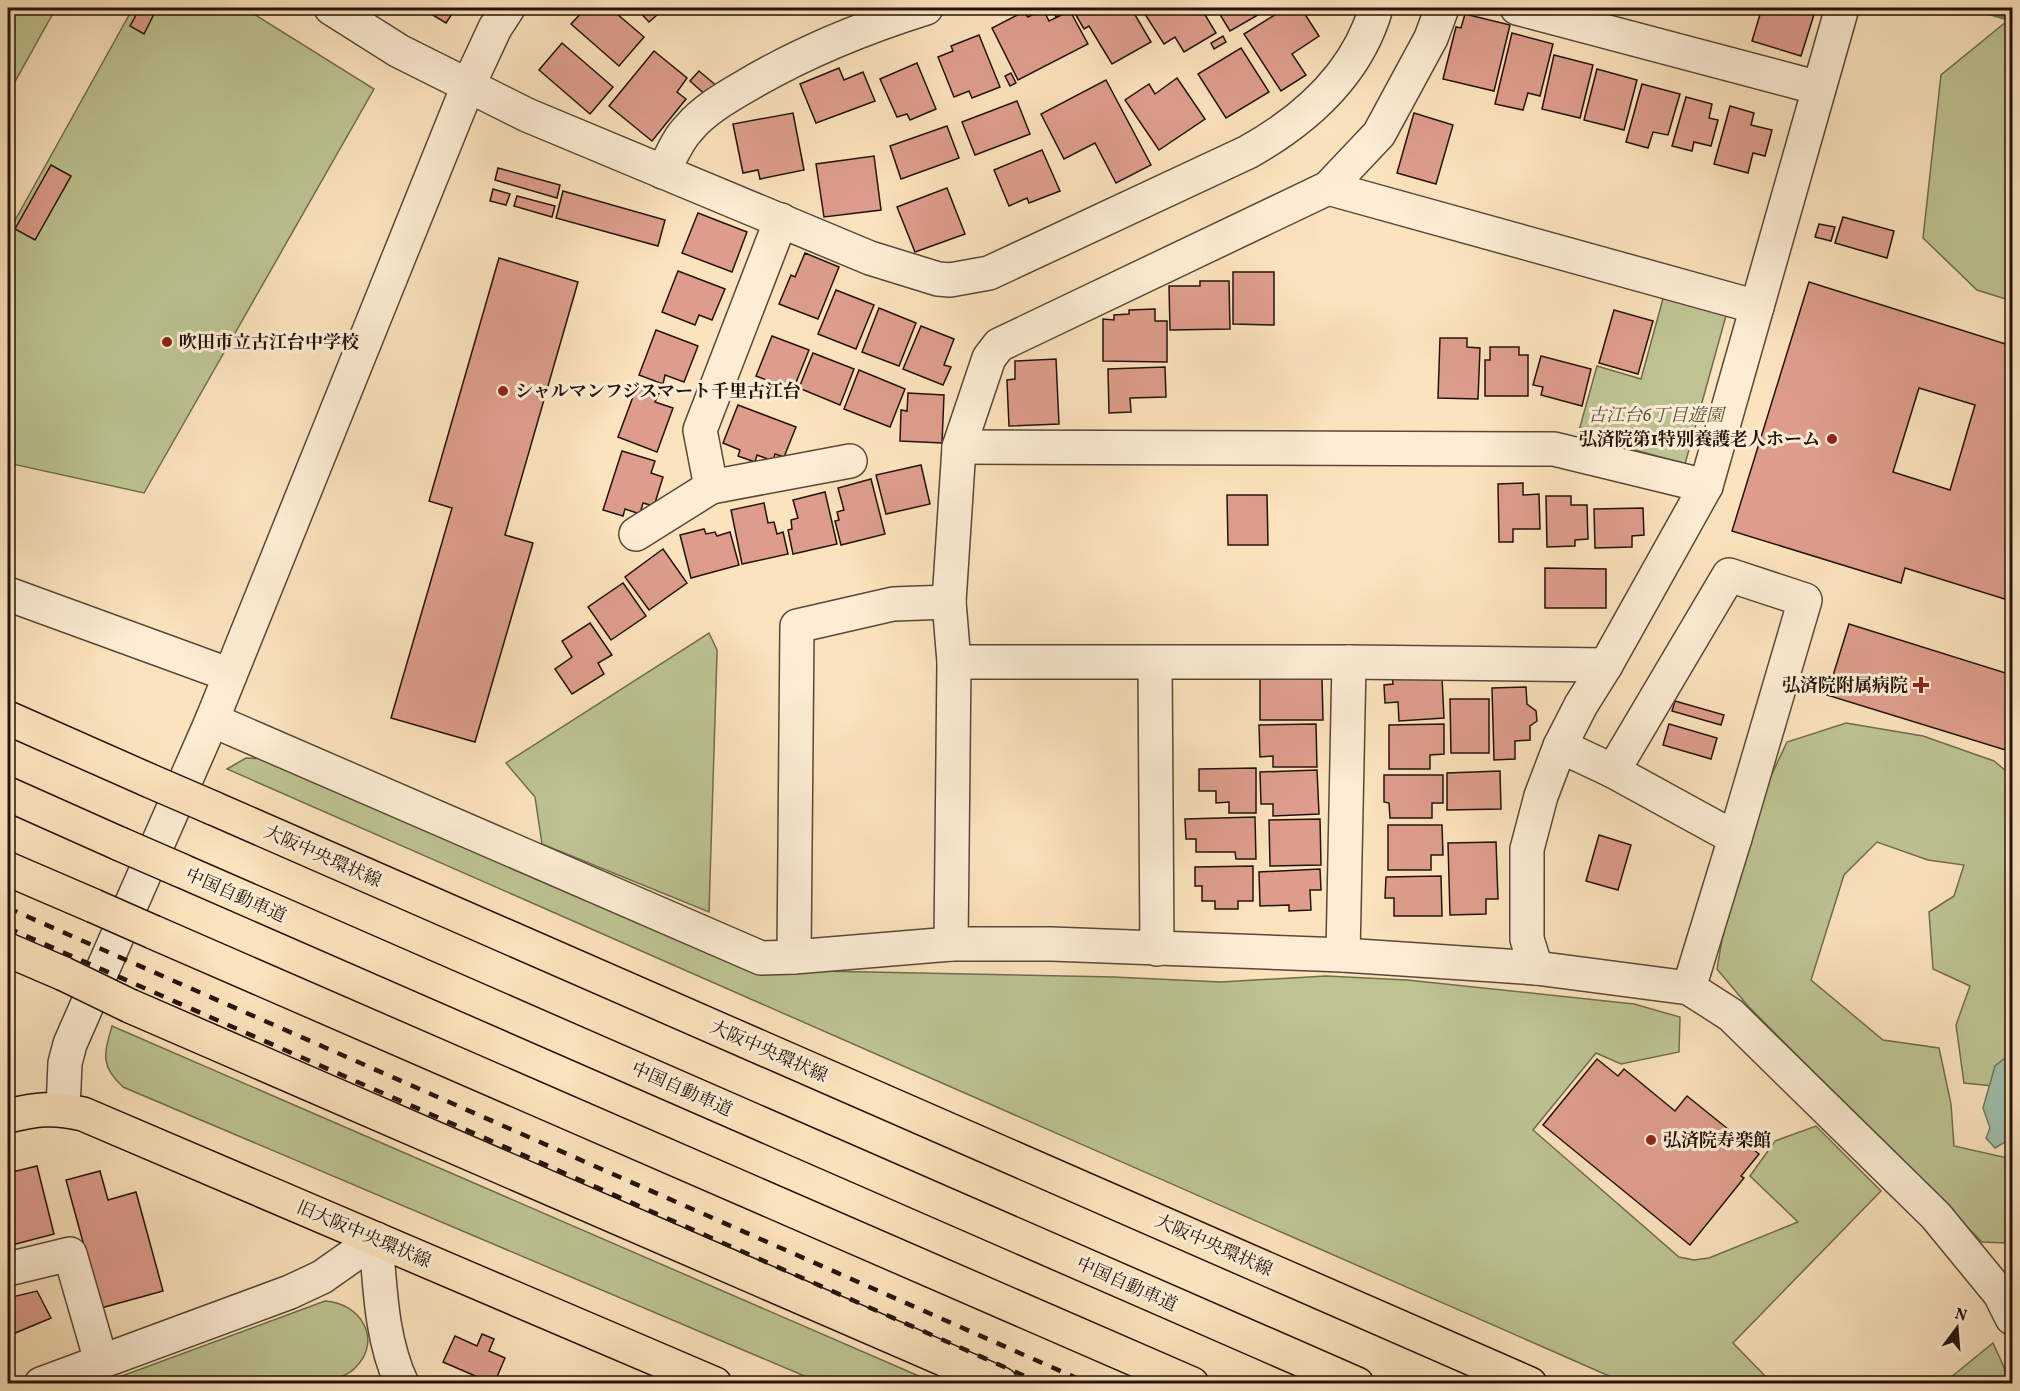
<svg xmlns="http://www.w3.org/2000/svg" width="2020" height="1391" viewBox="0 0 2020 1391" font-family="Vollkorn,'Noto Serif JP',serif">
<rect width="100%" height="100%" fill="#fbe3bd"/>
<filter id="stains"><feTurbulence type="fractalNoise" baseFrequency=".00333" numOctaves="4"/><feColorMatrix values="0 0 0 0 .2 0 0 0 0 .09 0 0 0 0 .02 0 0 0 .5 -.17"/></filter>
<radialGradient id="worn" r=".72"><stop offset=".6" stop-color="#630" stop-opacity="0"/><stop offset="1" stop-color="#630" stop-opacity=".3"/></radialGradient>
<g fill="#bdc492" stroke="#706c4f" stroke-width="1.5">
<path d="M8,8h48l-48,86z"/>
<path d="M133,8h111l130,81 -230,404 -136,-30v-230z"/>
<path d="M2012,17v284l-35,-11 -54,-52 18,-163z"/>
<path d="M1664,295l63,17 -42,152 -107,-30 19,-68 44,13z"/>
<path d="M709,633l8,17v4l-8,258 -167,-68 -7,-47 -29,-34z"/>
<path d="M1846,723l77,13 71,25 18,15v312l-48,-5 -8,-58 14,-39 -37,-17 -4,-57 25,-16 10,-31 -36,-5 -51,-18 -33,33 -33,105 72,60 56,8 12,56 3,42 58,13v80l-7,4 -23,-1 -234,-236 -31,-37 21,-123 49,-104z"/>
<path d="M246,758l22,1 474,209 27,6 50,-3 295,6 107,5 105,-6 81,4 227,24 46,13 -1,35 -58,12 -25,-11 -63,77 146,127 15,3 15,-2 89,-36 -48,-46 25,-35 41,-15 65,65 -148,152 39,40h-147l-1398,-614z"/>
<path d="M112,1026l823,357h-114l-698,-296c-23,-21 -19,-33 -11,-61z"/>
<path d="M325,1301c35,2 58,38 31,66 -8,9 -22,12 -33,16h-220z"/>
<path d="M1993,1343l11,24 4,16h-64z"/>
</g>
<path fill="#a0bfab" stroke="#6e7a6b" stroke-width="1.5" d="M2009,1055l3,3v86l-7,-2 -10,6 -9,-10 4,-10 -7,-20 12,-42z"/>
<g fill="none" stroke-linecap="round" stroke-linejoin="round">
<path stroke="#6e7a6b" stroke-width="10" d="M1982,8l30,9"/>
</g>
<g fill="#de9d8c" stroke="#24130c" stroke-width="1.5" fill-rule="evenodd">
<path d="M140,8h11l5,2 -12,24 -14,-8z"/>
<path d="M421,8h35l-10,15z"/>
<path d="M586,8h24l34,29 -25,29 -48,-42z"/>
<path d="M636,8h29l-16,14z"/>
<path d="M1051,8h13l2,4 -10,5z"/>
<path d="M1078,8h53l20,34 -39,22 -23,-38 -5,3 -11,-19z"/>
<path d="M1141,8h60l15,25 -32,19 -9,-15 -11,7z"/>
<path d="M1216,8h54l-40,23z"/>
<path d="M1286,8h15l18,28 -27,18 14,21 -25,16 -37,-57z"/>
<path d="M1762,8h54l-15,48 -49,-15z"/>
<path d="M1043,9l6,12 21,-10 18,33 -70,36 -26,-52 31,-16 5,5z"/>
<path d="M1465,14l45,11 -16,66 -51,-12 13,-52 5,1z"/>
<path d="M1512,33l41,11 -13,52 -12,-3 -5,17 -28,-6z"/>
<path d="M979,35l21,52 -28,11 -3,-7 -15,6 -16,-40 15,-6 -2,-5z"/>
<path d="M1223,36l3,6 -12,7 -3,-6z"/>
<path d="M562,43l51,44 -23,27 -51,-44z"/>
<path d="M1241,48l28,44 -43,26 -28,-44z"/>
<path d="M654,51l33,27 -10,14 9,7 -34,42 -43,-35z"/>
<path d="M1554,55l39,10 -13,53 -38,-9z"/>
<path d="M917,63l19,46 -26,11 -3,-6 -10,3 -17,-38z"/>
<path d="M839,68l5,12 19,-8 12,29 -59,22 -16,-39z"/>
<path d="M1597,69l40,11 -13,50 -40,-10z"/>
<path d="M699,71l19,16 -9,11 -19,-17z"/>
<path d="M1011,73l5,10 -6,3 -5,-10z"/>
<path d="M1177,78l28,41 -46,31 -34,-50 24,-16 6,10z"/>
<path d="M1106,80l45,85 -35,18 -21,-40 -31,16 -23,-45z"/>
<path d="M1642,84l38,10 -12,41 -15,-3 -5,16 -22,-6z"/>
<path d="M1686,97l26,7 -3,14 9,2 -7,26 -17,-4 -2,9 -20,-5z"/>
<path d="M1017,101l13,33 -55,21 -13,-33z"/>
<path d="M1730,106l24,7 -3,12 21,5 -7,26 -12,-3 -5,20 -34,-9z"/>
<path d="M793,113l11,57 -44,9 -2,-9 -15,3 -10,-49z"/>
<path d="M1414,113l39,12 -17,59 -39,-11z"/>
<path d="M947,126l12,32 -58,21 -11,-33z"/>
<path d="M1042,150l18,41 -31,12 -2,-5 -18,8 -15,-36z"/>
<path d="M874,156l7,54 -57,7 -8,-53z"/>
<path d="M51,165l20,11 -36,64 -20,-11z"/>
<path d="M498,168l62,17 -3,13 -62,-18z"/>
<path d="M947,188l18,46 -50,18 -18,-45z"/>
<path d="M493,189l17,5 -4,11 -16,-4z"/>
<path d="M563,191l102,29 -7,26 -102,-28z"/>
<path d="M517,196l38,10 -3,11 -38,-11z"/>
<path d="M698,213l49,19 -15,40 -50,-19z"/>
<path d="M1843,217l51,14 -7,27 -52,-15z"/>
<path d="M1819,224l16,3 -4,14 -16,-4z"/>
<path d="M805,253l34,14 -21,52 -39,-15 12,-29 4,2z"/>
<path d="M499,258l79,24 -73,253 28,8 -58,199 -84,-24 61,-210 -23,-7z"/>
<path d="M678,271l47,18 -13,31 -13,-5 -4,10 -33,-13z"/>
<path d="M1233,272h41v53l-41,-1z"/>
<path d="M1200,281h29l1,48 -60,1 -1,-44h31z"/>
<path d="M1809,282l203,64 -1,255 -106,-33 -4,15 -169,-52zM1919,388l56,17 -25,85 -57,-18z"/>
<path d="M836,290l38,15 -18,44 -38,-15z"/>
<path d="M879,308l37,15 -17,43 -37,-14z"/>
<path d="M1155,309v12h12v41l-64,-1v-42l11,1v-5l15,-1v-4z"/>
<path d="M1614,310l39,11 -15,53 -39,-11z"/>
<path d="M921,326l33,13 -10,26 7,2 -8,18 -40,-16z"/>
<path d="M656,330l42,16 -14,36 -19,-7 -2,9 -24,-9z"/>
<path d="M772,336l37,14 -16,40 -37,-14z"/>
<path d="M1440,338h27v9l13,1 -2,51 -40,-1z"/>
<path d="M1490,347h29v8h9v41h-43v-36h5z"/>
<path d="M813,353l41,16 -14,36 -41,-17z"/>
<path d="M1541,356l50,13 -9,37 -41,-11 2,-8 -10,-2z"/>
<path d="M1056,359l3,65 -50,2 -2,-46 8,-1v-18z"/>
<path d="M1165,367l1,30 -36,1 1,14 -22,1 -1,-44z"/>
<path d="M859,370l46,19 -15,38 -46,-18z"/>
<path d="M637,386l22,8 -4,8 18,6 -16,44 -39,-15z"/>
<path d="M908,393l36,2 -2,48 -42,-2 1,-31 6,1z"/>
<path d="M738,405l58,22 -12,30 -9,-3 -2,7 -16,-6 -2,7 -17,-6 2,-6 -17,-7z"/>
<path d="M622,451l33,10 -4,12 12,4 -9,29 -11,-3 -3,11 -15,-5 -2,7 -20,-6z"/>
<path d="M921,465l9,39 -44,10 -10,-39z"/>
<path d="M871,479l14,55 -44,11 -6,-24 4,-1 -2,-8 7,-2 -6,-22z"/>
<path d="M1523,483v12l16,-1 1,35h-27v13h-14l-1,-58z"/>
<path d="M825,492l12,52 -44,10 -5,-24 4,-1 -1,-9 7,-2 -5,-18z"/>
<path d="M1227,495h40l1,50h-40z"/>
<path d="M1546,496h25v9h16l1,34 -13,1v6l-28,1z"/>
<path d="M764,503l4,20 6,-1 3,12 6,-2 5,22 -46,10 -11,-54z"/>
<path d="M1643,508l1,27 -12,1v11l-37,1 -1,-39z"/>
<path d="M704,529l2,5 9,-2 2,4 13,-4 9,33 -48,13 -11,-43z"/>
<path d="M663,549l24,34 -38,27 -24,-33z"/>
<path d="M1545,568l61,1v39h-61z"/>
<path d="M623,583l23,33 -35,24 -23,-33z"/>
<path d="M590,623l22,32 -14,8 6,11 -32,20 -17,-25 17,-12 -10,-16z"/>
<path d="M1849,624l163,51v77l-185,-57z"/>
<path d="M1392,674l50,4 2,40 -45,3 -1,-19 -13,1 -1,-18 9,-1z"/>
<path d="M1260,678h62l1,42h-63z"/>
<path d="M1526,687l1,17 9,7 1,10 -7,5v14l-15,1v18l-21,1 -2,-72z"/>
<path d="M1450,699h39v54h-38z"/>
<path d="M1675,701l49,14 -3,10 -49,-14z"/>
<path d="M1316,724l1,43h-44v-11l-13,1 -1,-32z"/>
<path d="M1444,724v30l-14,1v14h-41v-44z"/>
<path d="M1669,724l48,14 -6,21 -48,-14z"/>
<path d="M1256,768v45h-27v-11l-13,1v-12h-17v-22z"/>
<path d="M1317,770l2,44 -46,2v-12h-12l-1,-32z"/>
<path d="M1500,771l1,38 -54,1v-37z"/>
<path d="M1384,775h59v28h-11v15h-42l-1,-15 -5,-1z"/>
<path d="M1255,817l1,42h-20l-1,-7h-39v-13h-10l-1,-20z"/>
<path d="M1320,819l1,46 -51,1 -1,-46z"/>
<path d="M1388,825h54l1,30h-12v15h-43z"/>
<path d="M1599,835l32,10 -13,45 -32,-9z"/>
<path d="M1496,842l2,57h-12v15l-36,1 -2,-72z"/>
<path d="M1253,866v35h-15v8h-23v-8h-13v-15h-7v-19z"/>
<path d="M1320,869l1,21h-11l1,20 -22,1v-6l-29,1 -1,-34z"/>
<path d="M1441,876l1,40h-48v-18h-9l1,-21z"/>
<path d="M1597,1059l21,17 6,-7 51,42 12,-15 72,58 -18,22 3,2 -54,67 -147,-120z"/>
<path d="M37,1166l17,68 -46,12v-73z"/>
<path d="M100,1171l8,29 28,-8 27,99 -62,17 -35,-128z"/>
<path d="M37,1291l14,27 -43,18v-38z"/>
<path d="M482,1334l12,5 -5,12 16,7 -11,26 -51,-22 12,-26 22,10z"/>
</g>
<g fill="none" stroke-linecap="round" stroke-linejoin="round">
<defs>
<g id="minor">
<path d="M331,8l68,43 128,64 343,143 68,21 12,1 39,-7 259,-121c57,-32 109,-78 128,-144"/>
<path d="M1517,8l302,80"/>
<path d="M663,172c8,-15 14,-32 26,-44 14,-17 36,-30 55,-41 57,-34 118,-59 182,-79"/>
<path d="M1328,188l429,119"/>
<path d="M959,447l595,2 152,37"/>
<path d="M711,487l-11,-57 81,-210"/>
<path d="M636,534l75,-47 139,-26"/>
<path d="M8,594l222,81"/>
<path d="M954,662h395l257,3"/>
<path d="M1155,663l2,286"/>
<path d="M212,720l549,238 33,-1 157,-13h100l292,11 193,13 153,20 42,27 205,201 64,78 12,24"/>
<path d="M1560,746l53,25 122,67 -46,150"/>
<path d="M1613,771l116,-196 76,25 -70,238"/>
<path d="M951,944l3,-282 -5,-60 10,-155 30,-89 10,-13 329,-157 51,-54 52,-96 11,-30"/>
<path d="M1343,955l6,-293"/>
<path d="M794,957l3,-331 96,-22 56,-2"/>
<path d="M1536,968l-9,-29v-90l14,-53 19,-50 21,-41 25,-40 100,-179 136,-478"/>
<path d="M63,1109l2,-46 5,-19 142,-324 256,-634 27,-58 13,-20"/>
<path d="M8,1269l62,-15 31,107"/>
<path d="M41,1384l249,-92 32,-15 54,-38c4,48 5,100 26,145"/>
</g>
<g id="major">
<path d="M8,718l140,62"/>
<path d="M213,808l1317,576"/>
<path d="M8,950l56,24"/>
<path d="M130,1006l871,378"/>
<path d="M8,1116c28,-7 46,-9 75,-2l632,270"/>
</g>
<g id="highway">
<path d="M8,794l112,50"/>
<path d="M8,869l86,37"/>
<path d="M180,870l1177,514"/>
<path d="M153,932l1039,452"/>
</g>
</defs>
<use href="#minor" stroke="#5a4738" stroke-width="36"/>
<use href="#major" stroke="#24130c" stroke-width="36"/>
<use href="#highway" stroke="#24130c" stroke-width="36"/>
<use href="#minor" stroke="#fcedd4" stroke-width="33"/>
<use href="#major" stroke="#fbe3bd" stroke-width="33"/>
<use href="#highway" stroke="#fbe3bd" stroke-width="33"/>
<g stroke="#24130c" stroke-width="4.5" stroke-dasharray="10 10" stroke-linecap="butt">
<path d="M8,908l1082,476"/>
<path d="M8,928l1035,456"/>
</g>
<defs>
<g id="major-bridge">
<path d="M148,780l65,28"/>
<path d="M64,974l66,32"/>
</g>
<g id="highway-bridge">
<path d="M120,844l60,26"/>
<path d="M94,906l59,26"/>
</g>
</defs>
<use href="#major-bridge" stroke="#24130c" stroke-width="36" stroke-linecap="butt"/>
<use href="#highway-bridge" stroke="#24130c" stroke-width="36" stroke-linecap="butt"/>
<use href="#major-bridge" stroke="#fbe3bd" stroke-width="33"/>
<use href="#highway-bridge" stroke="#fbe3bd" stroke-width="33"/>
</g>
<g fill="#8f2418" stroke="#fcedd4" stroke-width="2">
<circle cx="167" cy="342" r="6"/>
<circle cx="503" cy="391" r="6"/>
<circle cx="1832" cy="439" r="6"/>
<path d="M1918 676h6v6h6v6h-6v6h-6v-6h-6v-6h6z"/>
<circle cx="1651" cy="1140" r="6"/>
</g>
<g text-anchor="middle" stroke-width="6" stroke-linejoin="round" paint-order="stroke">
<g font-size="18" font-weight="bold" fill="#24130c" stroke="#fcedd4" text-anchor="start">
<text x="179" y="348">吹田市立古江台中学校</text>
<text x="515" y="397">シャルマンフジスマート千里古江台</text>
<text x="1820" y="445" text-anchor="end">弘済院第1特別養護老人ホーム</text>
<text x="1908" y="691" text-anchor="end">弘済院附属病院</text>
<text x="1663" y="1146">弘済院寿楽館</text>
</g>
<g font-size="18" font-style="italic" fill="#5a513b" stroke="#fcedd4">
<text x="1656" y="421">古江台6丁目遊園</text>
</g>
<g font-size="18" fill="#24130c" stroke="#fcedd4">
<text transform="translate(323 856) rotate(24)" y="6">大阪中央環状線</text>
<text transform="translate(236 895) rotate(24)" y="6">中国自動車道</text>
<text transform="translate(769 1051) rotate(24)" y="6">大阪中央環状線</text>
<text transform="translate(682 1089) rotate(24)" y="6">中国自動車道</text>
<text transform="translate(364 1234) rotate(23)" y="6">旧大阪中央環状線</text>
<text transform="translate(1214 1245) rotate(24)" y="6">大阪中央環状線</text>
<text transform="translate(1127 1284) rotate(24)" y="6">中国自動車道</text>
</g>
</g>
<rect width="2020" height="1391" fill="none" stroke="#fbe3bd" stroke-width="30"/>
<rect x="9" y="9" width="2002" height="1373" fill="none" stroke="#24130c" stroke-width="3"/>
<rect x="15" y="15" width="1990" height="1361" fill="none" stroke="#24130c" stroke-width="1.5"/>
<g transform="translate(1957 1328) rotate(16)" stroke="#fcedd4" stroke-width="4.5" paint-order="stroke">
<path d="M0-4.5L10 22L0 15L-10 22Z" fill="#24130c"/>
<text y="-9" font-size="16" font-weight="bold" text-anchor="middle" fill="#24130c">N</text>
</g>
<rect width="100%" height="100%" filter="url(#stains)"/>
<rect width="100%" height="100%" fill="url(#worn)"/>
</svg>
